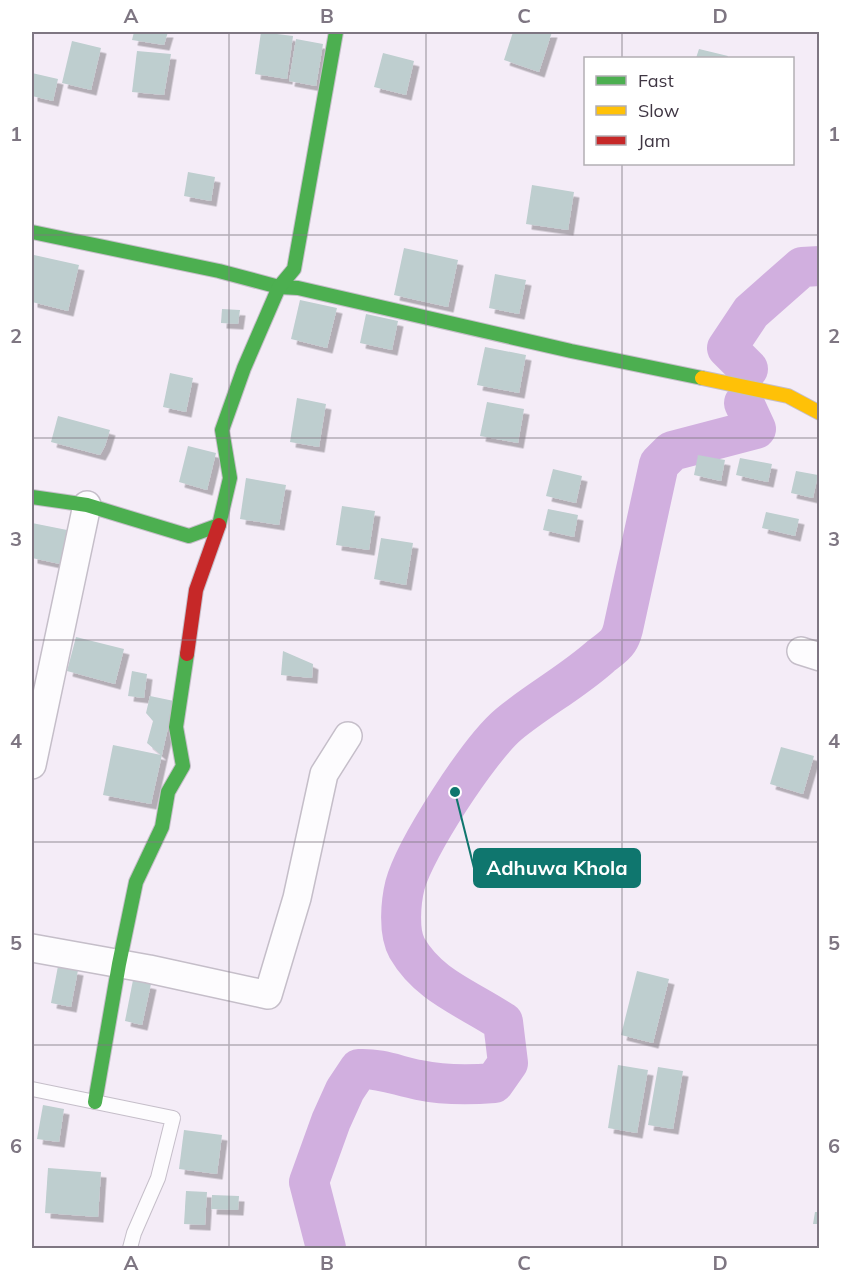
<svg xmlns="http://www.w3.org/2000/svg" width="851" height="1280" viewBox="0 0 851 1280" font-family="Mulish,sans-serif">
<defs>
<filter id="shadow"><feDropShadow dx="5.5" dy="5.5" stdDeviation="0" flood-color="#0004"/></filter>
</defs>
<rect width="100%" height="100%" fill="#f4ecf7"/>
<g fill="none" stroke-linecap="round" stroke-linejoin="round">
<g stroke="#d1afdf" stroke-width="40">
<path d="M748,369l-21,-21 24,-36 51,-45 18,-1"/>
<path d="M326,1248l-17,-66 22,-61 14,-31 14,-21c22,-1 39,7 60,11 24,5 51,5 75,3l14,-20 -5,-41c-36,-24 -74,-36 -96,-74 -9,-16 -6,-47 -2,-63 10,-37 74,-136 104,-161 29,-24 63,-42 92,-68 5,-4 13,-9 17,-15 2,-3 4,-8 5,-12l36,-165 13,-13 84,-22 -12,-26"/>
</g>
</g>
<g fill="#bececf" filter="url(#shadow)">
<path d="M134,32h34l-4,13 -32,-5z"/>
<path d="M261,32l32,4 -6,43 -32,-5z"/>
<path d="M513,32h39l-13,40 -35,-12z"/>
<path d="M296,39l27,5 -7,42 -27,-5z"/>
<path d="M72,41l29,7 -10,42 -29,-7z"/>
<path d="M699,49l29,7 -1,2h-31z"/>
<path d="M137,51l34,3 -7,41 -32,-3z"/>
<path d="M383,53l31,8 -8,34 -32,-8z"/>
<path d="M32,73l26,6 -5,22 -21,-5z"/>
<path d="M188,172l27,5 -4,24 -27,-5z"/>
<path d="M532,185l42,7 -6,38 -42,-6z"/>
<path d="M404,248l54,12 -10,47 -54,-12z"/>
<path d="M34,255l45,10 -11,46 -36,-9v-38z"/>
<path d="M495,274l31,6 -7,34 -30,-6z"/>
<path d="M300,300l37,8 -10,40 -36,-9z"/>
<path d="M222,309l18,1 -2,14 -17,-1z"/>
<path d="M366,314l32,7 -6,29 -32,-7z"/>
<path d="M485,347l41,8 -7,38 -42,-8z"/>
<path d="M170,373l23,5 -7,34 -23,-5z"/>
<path d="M297,398l29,6 -7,43 -29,-5z"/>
<path d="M487,402l37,7 -6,34 -38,-7z"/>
<path d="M58,416l52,14 -5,16 -5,9 -49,-13z"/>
<path d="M188,446l28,7 -9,37 -28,-8z"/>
<path d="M698,455l27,5 -4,21 -27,-6z"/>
<path d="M740,458l32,6 -4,18 -32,-7z"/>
<path d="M553,469l29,7 -6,27 -30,-7z"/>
<path d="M796,471l22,4 -5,23 -22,-5z"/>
<path d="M246,478l40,7 -7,40 -39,-6z"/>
<path d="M342,506l33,5 -6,39 -33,-5z"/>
<path d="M548,509l30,6 -4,22 -31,-7z"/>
<path d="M766,512l33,7 -4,17 -33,-8z"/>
<path d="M32,523l35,7 -7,34 -28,-6z"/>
<path d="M381,538l32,5 -7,42 -32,-6z"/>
<path d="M76,637l48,12 -9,35 -48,-13z"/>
<path d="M283,651l30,13 -1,14 -31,-3z"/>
<path d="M132,671l15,3 -3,24 -16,-2z"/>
<path d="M150,696l24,5 -23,103 -48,-9 10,-50 48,10 -14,-12 6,-22 -7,-8z"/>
<path d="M781,747l33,9 -11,38 -33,-10z"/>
<path d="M58,966l20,4 -7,37 -20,-4z"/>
<path d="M637,971l32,8 -16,64 -32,-8z"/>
<path d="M133,980l18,4 -9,41 -17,-4z"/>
<path d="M618,1065l30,5 -11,63 -29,-5z"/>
<path d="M658,1067l25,4 -10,58 -25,-4z"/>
<path d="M43,1105l21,4 -5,33 -22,-3z"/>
<path d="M184,1130l38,5 -5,39 -38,-5z"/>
<path d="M48,1168l53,4 -3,45 -53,-4z"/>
<path d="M186,1191l21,1 -2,33 -21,-1z"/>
<path d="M212,1195l27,1 -1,14 -27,-1z"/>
<path d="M815,1212h5v12h-7z"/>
</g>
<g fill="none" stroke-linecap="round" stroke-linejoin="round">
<defs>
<path id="lane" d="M32,1089l141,29 -15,60 -24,55 -4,15"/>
<g id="street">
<path d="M801,651l19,6"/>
<path d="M32,765l55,-260"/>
<path d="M32,948l117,21 119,26 29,-97 27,-124 24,-38"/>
</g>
<g id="fast">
<path d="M32,232l187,39 60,16 19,1 273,63 131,27"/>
<path d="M32,497l55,8 102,31 30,-11 11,-47 -8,-48 22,-62 35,-81 15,-18 42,-237"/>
<path d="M95,1102l24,-138 17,-82 26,-55 6,-35 15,-26 -7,-39 11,-73"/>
</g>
<path id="slow" d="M702,378l86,18 32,17"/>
<path id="jam" d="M187,654l9,-64 23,-65"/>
</defs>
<use href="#lane" stroke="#c5bec9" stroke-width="16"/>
<use href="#street" stroke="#c5bec9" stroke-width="30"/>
<use href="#fast" stroke="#c5bec9" stroke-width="16"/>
<use href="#slow" stroke="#c5bec9" stroke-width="16"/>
<use href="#jam" stroke="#c5bec9" stroke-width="16"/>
<use href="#lane" stroke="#fdfcfe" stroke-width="14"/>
<use href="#street" stroke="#fdfcfe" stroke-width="27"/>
<use href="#fast" stroke="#4caf50" stroke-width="14"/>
<use href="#slow" stroke="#ffc107" stroke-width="14"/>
<use href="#jam" stroke="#c62828" stroke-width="14"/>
</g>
<path fill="none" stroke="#7e7682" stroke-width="1.5" stroke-opacity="0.55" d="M229,32v1216M426,32v1216M622,32v26M622,164v1084M32,235h788M32,438h788M32,640h788M32,842h788M32,1045h788"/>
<path fill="none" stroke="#0f766e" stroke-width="2" d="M455 792L474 868"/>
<circle fill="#0f766e" stroke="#fff" stroke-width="2" cx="455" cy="792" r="6"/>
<rect fill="#0f766e" stroke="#0f766e" stroke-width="2" x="474" y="849" width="166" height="38" rx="6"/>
<g font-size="20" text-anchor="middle" font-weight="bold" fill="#fff">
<text x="557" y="875">Adhuwa Khola</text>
</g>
<rect width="851" height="1280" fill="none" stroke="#ffffff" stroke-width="66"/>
<rect x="584" y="57" width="210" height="108" fill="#ffffff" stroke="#b2afb4" stroke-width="1.5"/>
<rect x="596" y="76" width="30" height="9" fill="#4caf50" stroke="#b2afb4" stroke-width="1.5"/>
<text x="638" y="87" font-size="18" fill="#3f3643">Fast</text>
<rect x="596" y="106" width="30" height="9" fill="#ffc107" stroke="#b2afb4" stroke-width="1.5"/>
<text x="638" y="117" font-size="18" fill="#3f3643">Slow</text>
<rect x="596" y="136" width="30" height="9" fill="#c62828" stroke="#b2afb4" stroke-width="1.5"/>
<text x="638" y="147" font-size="18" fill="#3f3643">Jam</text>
<rect x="33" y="33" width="785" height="1214" fill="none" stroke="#7e7682" stroke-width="2"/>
<g font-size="20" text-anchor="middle" font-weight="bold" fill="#7e7682">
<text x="131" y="23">A</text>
<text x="327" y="23">B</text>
<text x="524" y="23">C</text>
<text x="720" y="23">D</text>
<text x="16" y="141">1</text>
<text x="834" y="141">1</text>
<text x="16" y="343">2</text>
<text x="834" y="343">2</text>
<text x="16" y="546">3</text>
<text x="834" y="546">3</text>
<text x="16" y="748">4</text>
<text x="834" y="748">4</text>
<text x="16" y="950">5</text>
<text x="834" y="950">5</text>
<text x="16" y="1153">6</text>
<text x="834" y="1153">6</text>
<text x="131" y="1270">A</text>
<text x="327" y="1270">B</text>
<text x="524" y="1270">C</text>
<text x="720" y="1270">D</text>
</g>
</svg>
